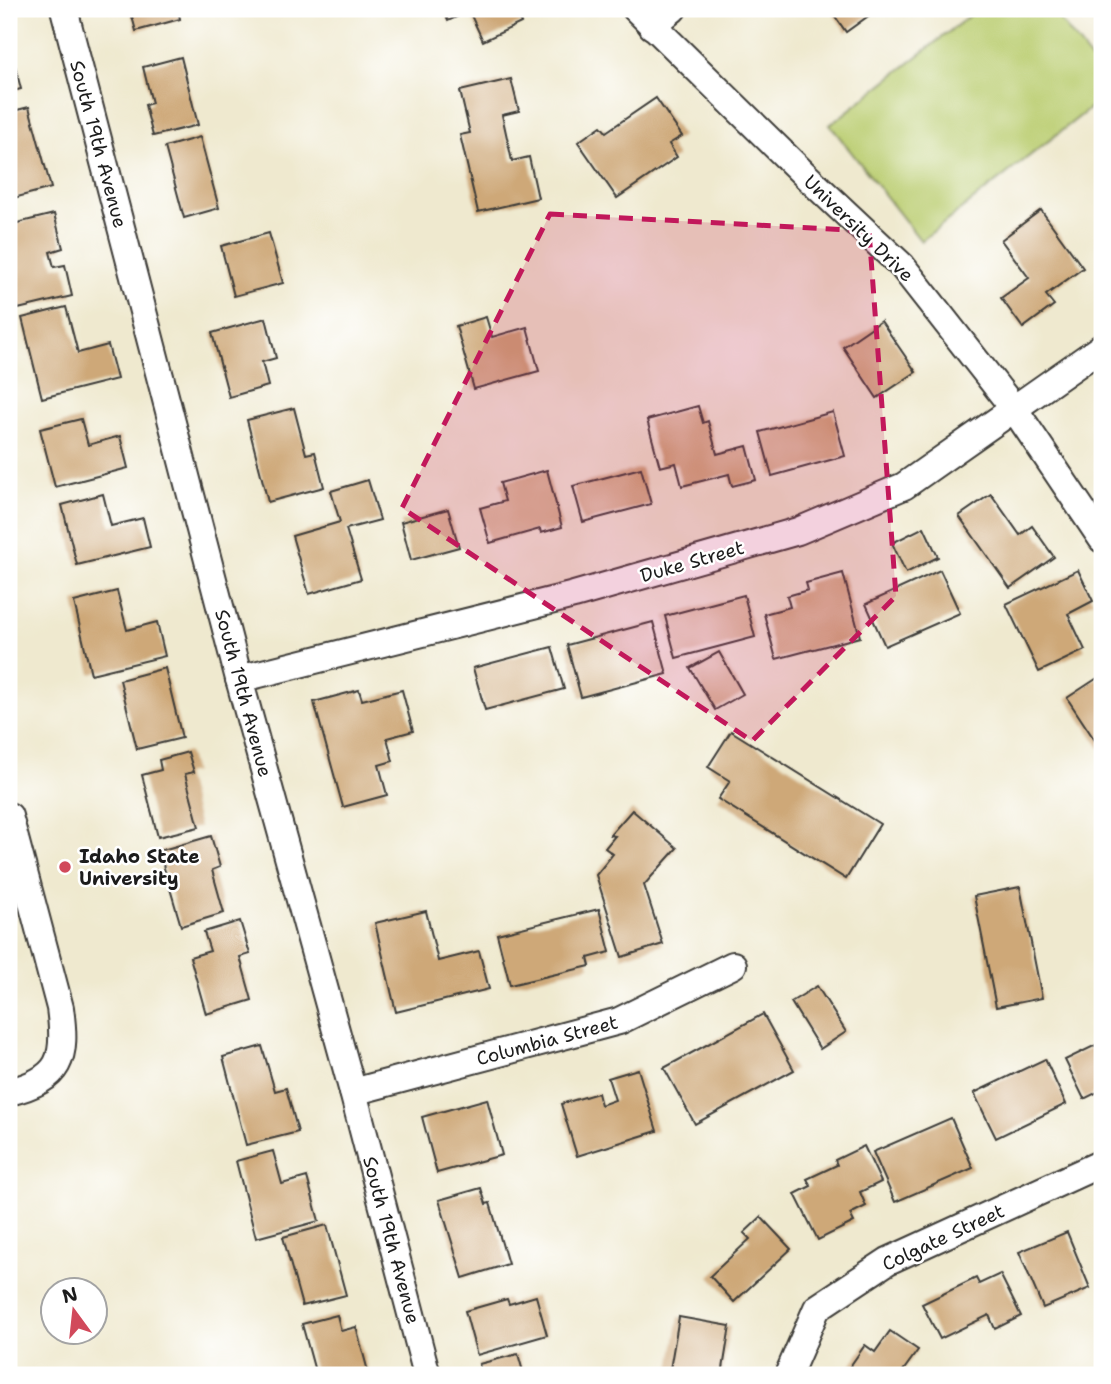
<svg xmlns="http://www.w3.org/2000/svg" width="1111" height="1384" viewBox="0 0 1111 1384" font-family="'Shantell Sans',sans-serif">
<rect width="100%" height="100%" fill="#fff"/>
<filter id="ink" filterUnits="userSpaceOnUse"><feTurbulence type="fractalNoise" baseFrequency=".0143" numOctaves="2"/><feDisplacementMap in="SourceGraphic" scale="14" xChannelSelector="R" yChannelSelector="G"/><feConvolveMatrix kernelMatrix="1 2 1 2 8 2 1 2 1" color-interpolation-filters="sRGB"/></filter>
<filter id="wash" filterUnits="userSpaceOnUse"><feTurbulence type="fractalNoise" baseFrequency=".00686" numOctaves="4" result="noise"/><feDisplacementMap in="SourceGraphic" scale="28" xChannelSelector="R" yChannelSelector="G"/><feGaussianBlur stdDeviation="1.57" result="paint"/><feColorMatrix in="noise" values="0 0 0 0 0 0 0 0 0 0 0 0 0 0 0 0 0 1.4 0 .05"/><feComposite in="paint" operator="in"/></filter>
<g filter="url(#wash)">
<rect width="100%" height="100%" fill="#efe9cf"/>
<path fill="#bbce72" stroke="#6c7547" stroke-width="2" d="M978,9h73l51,64v26l-181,142 -91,-116z"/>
<g id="blocks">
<g fill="#cea878">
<path d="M130,9h48l2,10 -44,12z"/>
<path d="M443,9h72l6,14 -38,18 -14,-30 -21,10z"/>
<path d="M830,9h48l-32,23z"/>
<path d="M10,46l11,43 -12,3v-45z"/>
<path d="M181,57l17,68 -45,11 -8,-31 7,-2 -9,-36z"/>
<path d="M511,79l8,32 -17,4 10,46 17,-4 9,41 -60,14 -18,-77 10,-2 -10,-42z"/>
<path d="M656,98l26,38 -13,8 8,13 -60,41 -39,-56 23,-16 5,6z"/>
<path d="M29,107l22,81 -41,11 -1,-87z"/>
<path d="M200,137l19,71 -35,10 -19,-71z"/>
<path d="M1041,210l42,58 -37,27 8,10 -31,23 -22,-30 28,-20 -28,-38z"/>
<path d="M54,214l9,34 -13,4 4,15 11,-2 7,31 -54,13 -9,-39v-45z"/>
<path d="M269,233l14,50 -49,13 -13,-50z"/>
<path d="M66,307l12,46 30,-8 9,34 -75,19 -20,-80z"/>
<path d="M486,317l6,20 35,-10 12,44 -65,18 -18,-63z"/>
<path d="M266,318l10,40 -14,4 6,24 -39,11 -17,-64z"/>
<path d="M881,321l35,51 -39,26 -34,-51z"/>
<path d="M698,406l5,17 5,-2 9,33 30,-8 9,34 -24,6 -3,-12 -47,12 -6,-23 -16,4 -13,-47z"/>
<path d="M294,408l12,46 9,-2 9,35 -56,15 -21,-82z"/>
<path d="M833,412l12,44 -73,20 -12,-44z"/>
<path d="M81,419l7,26 32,-9 8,32 -73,19 -15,-58z"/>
<path d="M641,468l10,36 -68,18 -10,-36z"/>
<path d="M547,470l15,57 -21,6 -1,-4 -50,14 -10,-35 25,-7 -5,-18z"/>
<path d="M368,480l12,40 -34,9 15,50 -52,15 -17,-58 48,-14 -9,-31z"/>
<path d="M103,494l8,32 32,-8 7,29 -73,18 -15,-60z"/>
<path d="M991,494l29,41 12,-9 22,31 -44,31 -51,-72z"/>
<path d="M448,509l11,38 -48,13 -10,-38z"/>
<path d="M924,527l14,30 -32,16 -14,-30z"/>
<path d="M940,570l20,43 -75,33 -19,-42z"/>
<path d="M1078,570l15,31 -25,13 17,36 -46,22 -33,-68z"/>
<path d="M843,573l17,64 -84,22 -12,-45 26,-7 -3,-11 21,-6 -2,-7z"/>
<path d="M117,591l10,39 30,-8 8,34 -74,18 -17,-72z"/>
<path d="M744,595l11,42 -79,21 -11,-42z"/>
<path d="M653,622l14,52 -86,23 -14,-52z"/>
<path d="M552,647l12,42 -79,21 -12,-42z"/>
<path d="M719,652l24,42 -28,16 -25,-42z"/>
<path d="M165,668l17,70 -45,11 -17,-69z"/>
<path d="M1102,675v76l-35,-53z"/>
<path d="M359,690l3,10 40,-10 11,41 -26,7 6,23 -14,4 8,30 -44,12 -29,-105z"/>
<path d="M731,731l149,93 -34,55 -128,-80 12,-18 -22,-14z"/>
<path d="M188,752l6,20 -9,2 14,53 -41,10 -16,-62 19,-5 -2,-10z"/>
<path d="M632,810l45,38 -33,37 19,59 -41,13 -26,-82 17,-21 -8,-6 10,-12 -5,-1z"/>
<path d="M211,836l9,31 -8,3 12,43 -43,13 -22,-75z"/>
<path d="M1020,887l22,111 -46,9 -22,-111z"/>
<path d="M599,909l11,43 -22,6 2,8 -80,19 -13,-51z"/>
<path d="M426,911l12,50 41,-10 10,38 -93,23 -21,-89z"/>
<path d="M240,921l10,33 -10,3 12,43 -46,14 -16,-57 20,-6 -6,-19z"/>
<path d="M817,986l29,46 -26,17 -29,-47z"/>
<path d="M763,1014l31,56 -99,54 -31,-56z"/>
<path d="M1102,1042v48l-18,9 -19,-39z"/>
<path d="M262,1046l13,45 11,-3 12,44 -52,13 -23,-88z"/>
<path d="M1045,1059l21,45 -70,34 -22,-45z"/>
<path d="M638,1069l19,62 -80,25 -16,-52 37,-11 3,12 14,-5 -7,-22z"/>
<path d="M487,1099l15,56 -65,18 -15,-56z"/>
<path d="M951,1118l22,50 -78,34 -22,-50z"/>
<path d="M864,1146l17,36 -21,10 6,14 -16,8 4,8 -36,18 -23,-46 16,-8 -4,-7 30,-14 -2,-5z"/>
<path d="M273,1151l9,33 25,-7 12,44 -63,17 -20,-77z"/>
<path d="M481,1188l5,16 4,-1 18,61 -45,14 -24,-78z"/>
<path d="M761,1217l30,32 -57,53 -24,-26 40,-37 -6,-6z"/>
<path d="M327,1225l19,70 -44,11 -19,-69z"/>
<path d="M1067,1232l23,56 -47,20 -24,-56z"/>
<path d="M1000,1274l21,42 -26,13 -6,-14 -49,24 -18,-35 54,-26 3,6z"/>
<path d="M536,1296l11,39 -70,20 -12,-44 42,-12 2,5z"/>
<path d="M337,1315l4,16 15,-4 13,48h-53l-14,-51z"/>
<path d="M679,1317l51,9 -8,49h-53z"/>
<path d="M890,1331l28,19 -18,25h-56l21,-30 10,7z"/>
<path d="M518,1354l6,21h-42l-3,-11z"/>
</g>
</g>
</g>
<g filter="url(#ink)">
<use href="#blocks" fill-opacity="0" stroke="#3c3b37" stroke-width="2"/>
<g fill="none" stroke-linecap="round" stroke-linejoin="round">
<defs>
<g id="minor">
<path d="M64,9l175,670 114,413 74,283"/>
<path d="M636,9l169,166 97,91 113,144 87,129"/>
<path d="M652,26l21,-17"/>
<path d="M239,679l335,-84 224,-64 106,-45 198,-139"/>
<path d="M9,816l51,192c7,51 1,71 -51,84"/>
<path d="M353,1092l266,-71 114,-56"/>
<path d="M788,1375l29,-67 71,-47 214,-98"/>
</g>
</defs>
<use href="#minor" stroke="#3c3b37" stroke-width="30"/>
<use href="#minor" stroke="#fff" stroke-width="26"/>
</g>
</g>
<path fill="#c2185b" fill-opacity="0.2" stroke="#c2185b" stroke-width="5" stroke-dasharray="14 9" stroke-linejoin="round" d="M550,214l319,17 27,365 -144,145 -350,-233z"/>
<circle fill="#d1495b" stroke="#fff" stroke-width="2.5" cx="65" cy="867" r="7"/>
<g text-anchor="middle" stroke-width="5" stroke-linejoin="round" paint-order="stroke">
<g font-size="19" fill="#1c1c1c" stroke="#fff">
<text transform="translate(99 144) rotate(75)" y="7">South 19th Avenue</text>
<text transform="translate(859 228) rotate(44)" y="7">University Drive</text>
<text transform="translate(692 561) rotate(-16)" y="7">Duke Street</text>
<text transform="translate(244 693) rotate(75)" y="7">South 19th Avenue</text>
<text transform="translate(547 1040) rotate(-15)" y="7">Columbia Street</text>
<text transform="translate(943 1237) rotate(-25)" y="7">Colgate Street</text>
<text transform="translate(392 1240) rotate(75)" y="7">South 19th Avenue</text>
</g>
<g font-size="19" font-weight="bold" fill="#1c1c1c" stroke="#fff" text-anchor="start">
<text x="79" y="863">Idaho State<tspan x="79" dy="22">University</tspan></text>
</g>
</g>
<rect width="1111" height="1384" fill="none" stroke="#fff" stroke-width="35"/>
<g transform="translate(74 1311) rotate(345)"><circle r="33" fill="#ffffff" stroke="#a4a4a4" stroke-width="2"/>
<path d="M0-5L12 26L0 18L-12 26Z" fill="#d1495b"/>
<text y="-10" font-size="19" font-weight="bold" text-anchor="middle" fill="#1c1c1c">N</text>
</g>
</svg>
